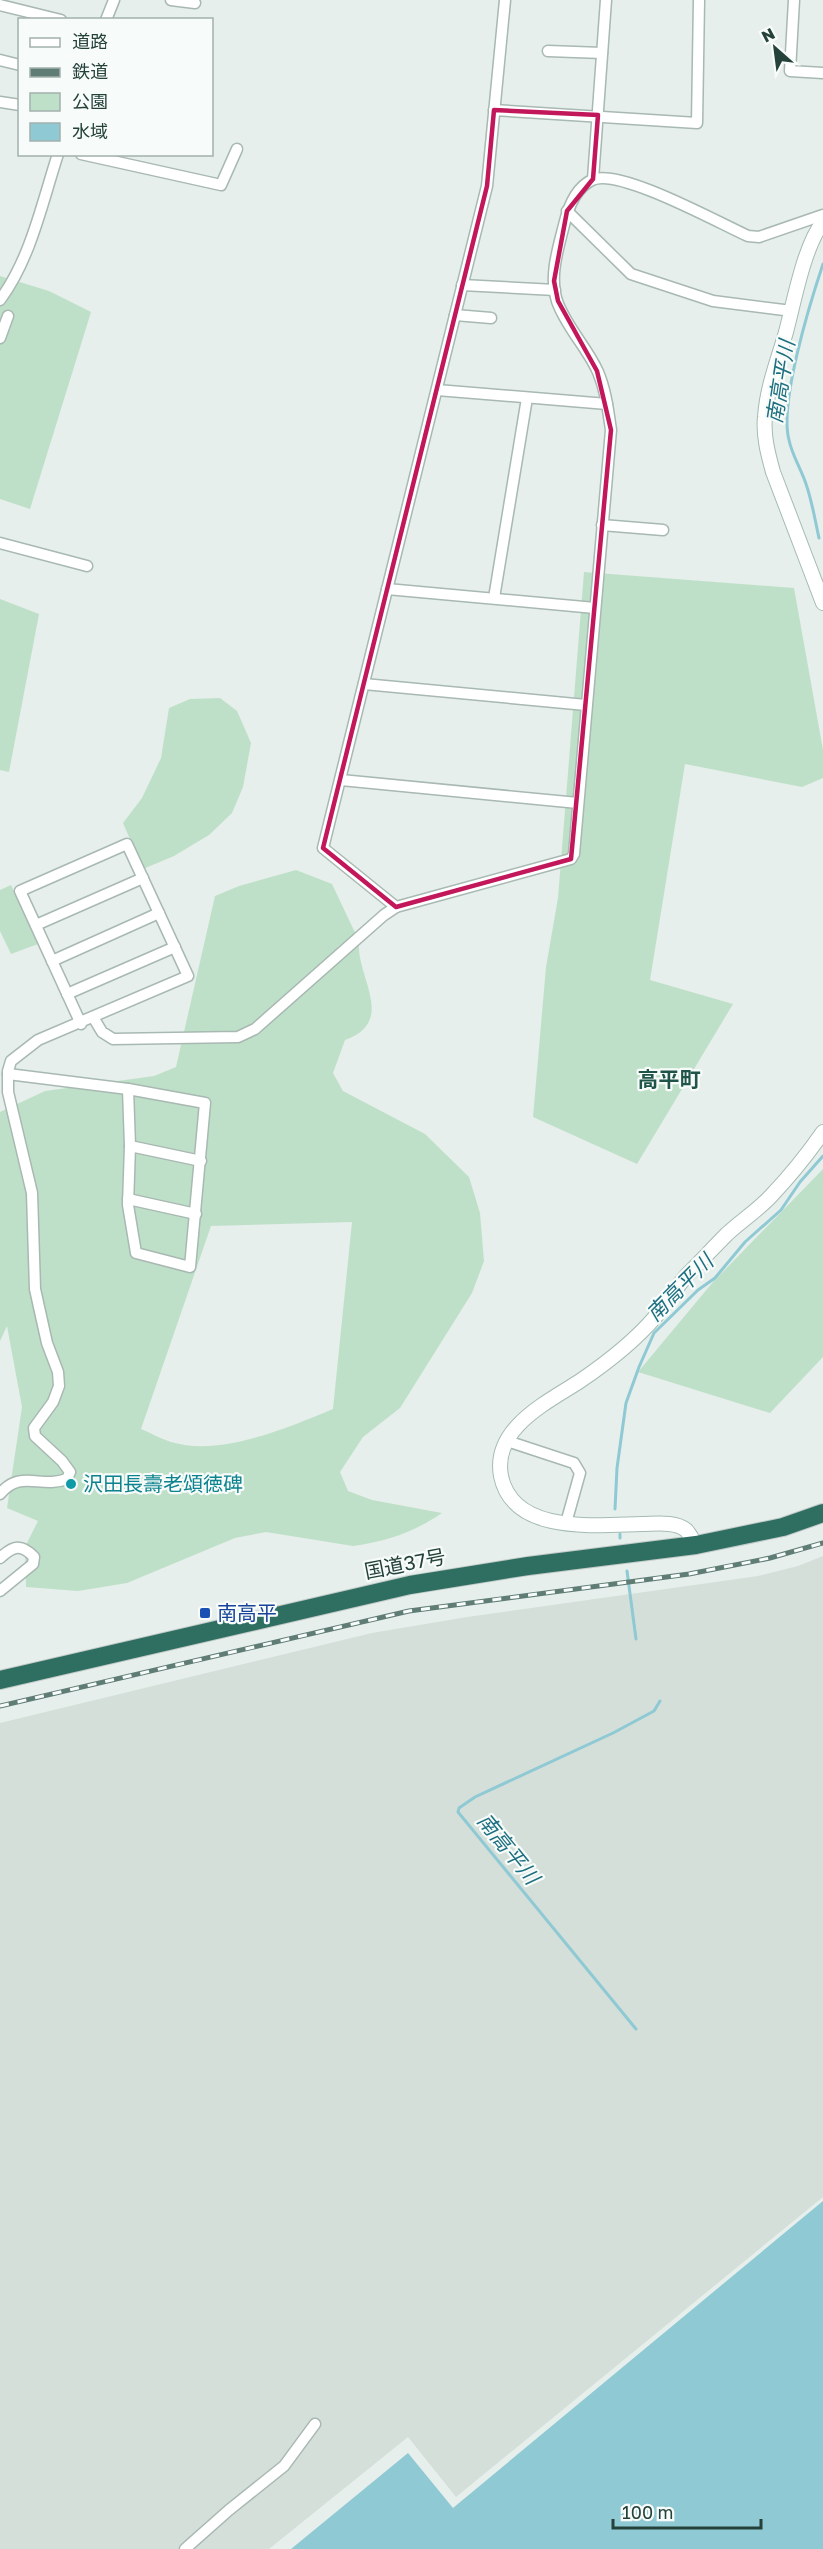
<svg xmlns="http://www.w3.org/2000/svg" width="823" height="2549" viewBox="0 0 823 2549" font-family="'Golos Text','Noto Sans JP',sans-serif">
<rect width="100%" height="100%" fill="#e6efeb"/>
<path fill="#d4dfda" d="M823,1556v641l-367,300 -48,-60 -139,112h-269v-826l372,-90 95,-16 291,-41 40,-10z"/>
<g fill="#bfe0c8" fill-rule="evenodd">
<path d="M0,276l49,15 42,21 -61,197 -30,-10z"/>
<path d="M584,572l210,16 29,162v28l-21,9 -117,-23 -35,216 83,24 -96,160 -104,-47 13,-150 12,-69z"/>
<path d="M0,599l39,15 -30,158 -9,-2z"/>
<path d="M220,698l17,13 14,32 -8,44 -11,26 -23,22 -35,21 -31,13 -20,-46 19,-25 19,-40 8,-50 21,-9z"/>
<path d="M296,870l36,14 27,57c-4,35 39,80 -14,99l-12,33 10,18 82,43 44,43 11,36 4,48 -12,32 -72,115 -37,29 -23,35 8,19 24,9 70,13c-30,20 -54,28 -89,33l-87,-14 -31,6 -108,45 -49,8 -52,-4 -1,-40 13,-26 -31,-13 15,-101 -15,-81 -7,15v-229l45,-21 109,-15 22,-9 39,-171 24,-10zM352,1222l-19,187c-46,19 -112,48 -162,33 -10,-3 -20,-9 -30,-13l70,-203z"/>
<path d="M11,885l27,59 -27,10 -11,-23v-41z"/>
<path d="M823,1169v188l-53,56 -132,-41 75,-90z"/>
</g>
<path fill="#8ec9d4" d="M823,2201v348h-532l117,-96 45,55z"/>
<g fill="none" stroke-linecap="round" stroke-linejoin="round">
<g stroke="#8ec9d4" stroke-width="3">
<path d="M819,538c-4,-18 -7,-37 -13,-54 -5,-15 -14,-29 -17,-44 -10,-37 21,-137 34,-176"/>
<path d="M615,1509l2,-41 9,-65 13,-36 15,-34 44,-43 17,-12 30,-36 36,-32 19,-28 23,-26"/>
<path d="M620,1534v4"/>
<path d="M627,1571l9,68"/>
<path d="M636,2029l-178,-217 1,-4 16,-11 138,-64 41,-22 6,-10"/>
</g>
<defs>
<g id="street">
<path d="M171,0l24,3"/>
<path d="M794,0l-4,71 33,2"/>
<path d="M0,5l61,15"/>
<path d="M106,20l8,-20"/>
<path d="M548,51l54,2"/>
<path d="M0,60l20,5"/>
<path d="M0,102l20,3"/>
<path d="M494,110l203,13 2,-123"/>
<path d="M81,154l140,31 16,-36"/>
<path d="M593,179l13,-179"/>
<path d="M567,211l64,63 82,27 79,10"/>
<path d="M462,285l93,5"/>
<path d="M0,300c31,-42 42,-97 58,-146"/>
<path d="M455,315l36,3"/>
<path d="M0,338l8,-22"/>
<path d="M437,390l170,14"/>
<path d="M602,525l61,5"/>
<path d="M0,543l87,23"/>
<path d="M387,589l208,19"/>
<path d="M494,598l33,-200"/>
<path d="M364,684l222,21"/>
<path d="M341,780l237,23"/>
<path d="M396,907l-73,-59 164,-662 18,-186"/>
<path d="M36,925l107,-47"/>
<path d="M52,961l107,-48"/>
<path d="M67,994l108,-47"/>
<path d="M93,1017l9,15 11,7 125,-2 17,-8 129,-114 12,-8 175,-48 3,-5 37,-424c-3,-20 -5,-39 -13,-58 -11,-25 -32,-45 -41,-71 -8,-25 1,-52 7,-76 4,-17 11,-37 28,-45 26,-13 127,43 156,56l11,1 64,-22"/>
<path d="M8,1074l120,15"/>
<path d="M128,1089l77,14 -15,164 -54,-14 -8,-48 2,-59z"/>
<path d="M130,1146l71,15"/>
<path d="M128,1199l68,15"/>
<path d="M507,1441l67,22 6,10 -14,50"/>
<path d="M0,1494c20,-25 41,-5 67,-15l3,-7 -8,-11 -27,-25 -1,-8 19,-26 6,-16 -1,-14 -11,-29 -12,-54 -3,-96 -24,-101v-21l3,-10 27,-21 150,-64 -61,-132 -107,47 61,133"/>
<path d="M0,1558c13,-12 21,-15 34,-1l-1,7 -33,27"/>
<path d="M185,2549l44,-39 55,-44 31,-42"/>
</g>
<g id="secondary">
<path d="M823,222c-19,24 -29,80 -37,110 -8,28 -19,55 -21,85 -2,18 3,37 8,55l50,131"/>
<path d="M696,1545c-3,-4 -6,-11 -10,-15 -11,-9 -31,-6 -44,-6 -46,1 -129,11 -141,-48 -9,-48 47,-74 79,-95 28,-19 54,-39 76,-65 12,-13 20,-30 33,-43 13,-13 25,-26 38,-39 14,-13 31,-24 44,-38 19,-20 36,-41 52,-64"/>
</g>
<path id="highway" d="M0,1680l410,-95 118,-19 168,-21 87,-18 40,-14"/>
</defs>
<use href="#street" stroke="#a8b8b2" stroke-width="13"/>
<use href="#secondary" stroke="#a4bbb3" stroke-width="16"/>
<use href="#highway" stroke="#c2cac8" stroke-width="20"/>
<use href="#street" stroke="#fff" stroke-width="10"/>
<use href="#secondary" stroke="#fff" stroke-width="14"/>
<use href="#highway" stroke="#2f6f62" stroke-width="18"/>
<defs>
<path id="rail" d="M0,1706l409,-95 280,-37 81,-16 53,-15"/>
</defs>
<use href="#rail" stroke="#5f7d75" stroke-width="5"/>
<use href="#rail" stroke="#f7fbf9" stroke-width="3" stroke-dasharray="9" stroke-linecap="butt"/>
</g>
<path fill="none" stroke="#c2185b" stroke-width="4.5" stroke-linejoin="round" d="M494,110l104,5 -5,64 -26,32 -13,70 4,20 39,70 14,59 -40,429 -175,48 -73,-59 164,-662z"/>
<circle fill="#0f9aa8" stroke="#f7fbf9" stroke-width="2" cx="71" cy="1484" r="6"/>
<rect fill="#1a4fb4" stroke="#f7fbf9" stroke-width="2" x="199" y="1607" width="12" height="12" rx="3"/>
<g text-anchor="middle" stroke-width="4.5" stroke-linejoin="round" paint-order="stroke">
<g font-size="20" fill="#0d838f" stroke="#f7fbf9" text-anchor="start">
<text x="83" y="1491">沢田長壽老頌徳碑</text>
</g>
<g font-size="20" fill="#24423a" stroke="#f7fbf9">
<text transform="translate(405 1564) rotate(-11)" y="7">国道37号</text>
</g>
<g font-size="20" fill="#164399" stroke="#f7fbf9" text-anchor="start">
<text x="217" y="1620">南高平</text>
</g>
<g font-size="21" font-style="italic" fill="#1c6f80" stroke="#f7fbf9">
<text transform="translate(781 382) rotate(-81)" y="7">南高平川</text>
<text transform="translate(680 1288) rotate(-45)" y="7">南高平川</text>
<text transform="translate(508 1849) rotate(51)" y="7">南高平川</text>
</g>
<g font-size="21" font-weight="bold" fill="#1f5548" stroke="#f7fbf9">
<text x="669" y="1087">高平町</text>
</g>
</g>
<rect x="18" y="18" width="195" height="138" fill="#f7fbf9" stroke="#a3b1ad" stroke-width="1.5"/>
<rect x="30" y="38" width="30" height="9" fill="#ffffff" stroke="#a3b1ad" stroke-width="1.5"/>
<text x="72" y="48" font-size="18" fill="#24423a">道路</text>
<rect x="30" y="68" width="30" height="9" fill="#5f7d75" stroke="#a3b1ad" stroke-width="1.5"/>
<text x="72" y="78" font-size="18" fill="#24423a">鉄道</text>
<rect x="30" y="93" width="30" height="18" fill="#bfe0c8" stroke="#a3b1ad" stroke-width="1.5"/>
<text x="72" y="108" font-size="18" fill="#24423a">公園</text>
<rect x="30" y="123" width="30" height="18" fill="#8ec9d4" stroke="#a3b1ad" stroke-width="1.5"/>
<text x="72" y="138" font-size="18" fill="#24423a">水域</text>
<g transform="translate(775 48) rotate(332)" stroke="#f7fbf9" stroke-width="4.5" paint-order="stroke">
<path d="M0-4.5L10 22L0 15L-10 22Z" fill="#24423a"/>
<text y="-9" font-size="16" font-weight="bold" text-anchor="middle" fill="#24423a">N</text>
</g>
<path d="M613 2519v9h148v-9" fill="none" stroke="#24423a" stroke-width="3"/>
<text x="622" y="2519" font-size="18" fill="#24423a" stroke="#f7fbf9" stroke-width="4.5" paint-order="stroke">100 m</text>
</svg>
